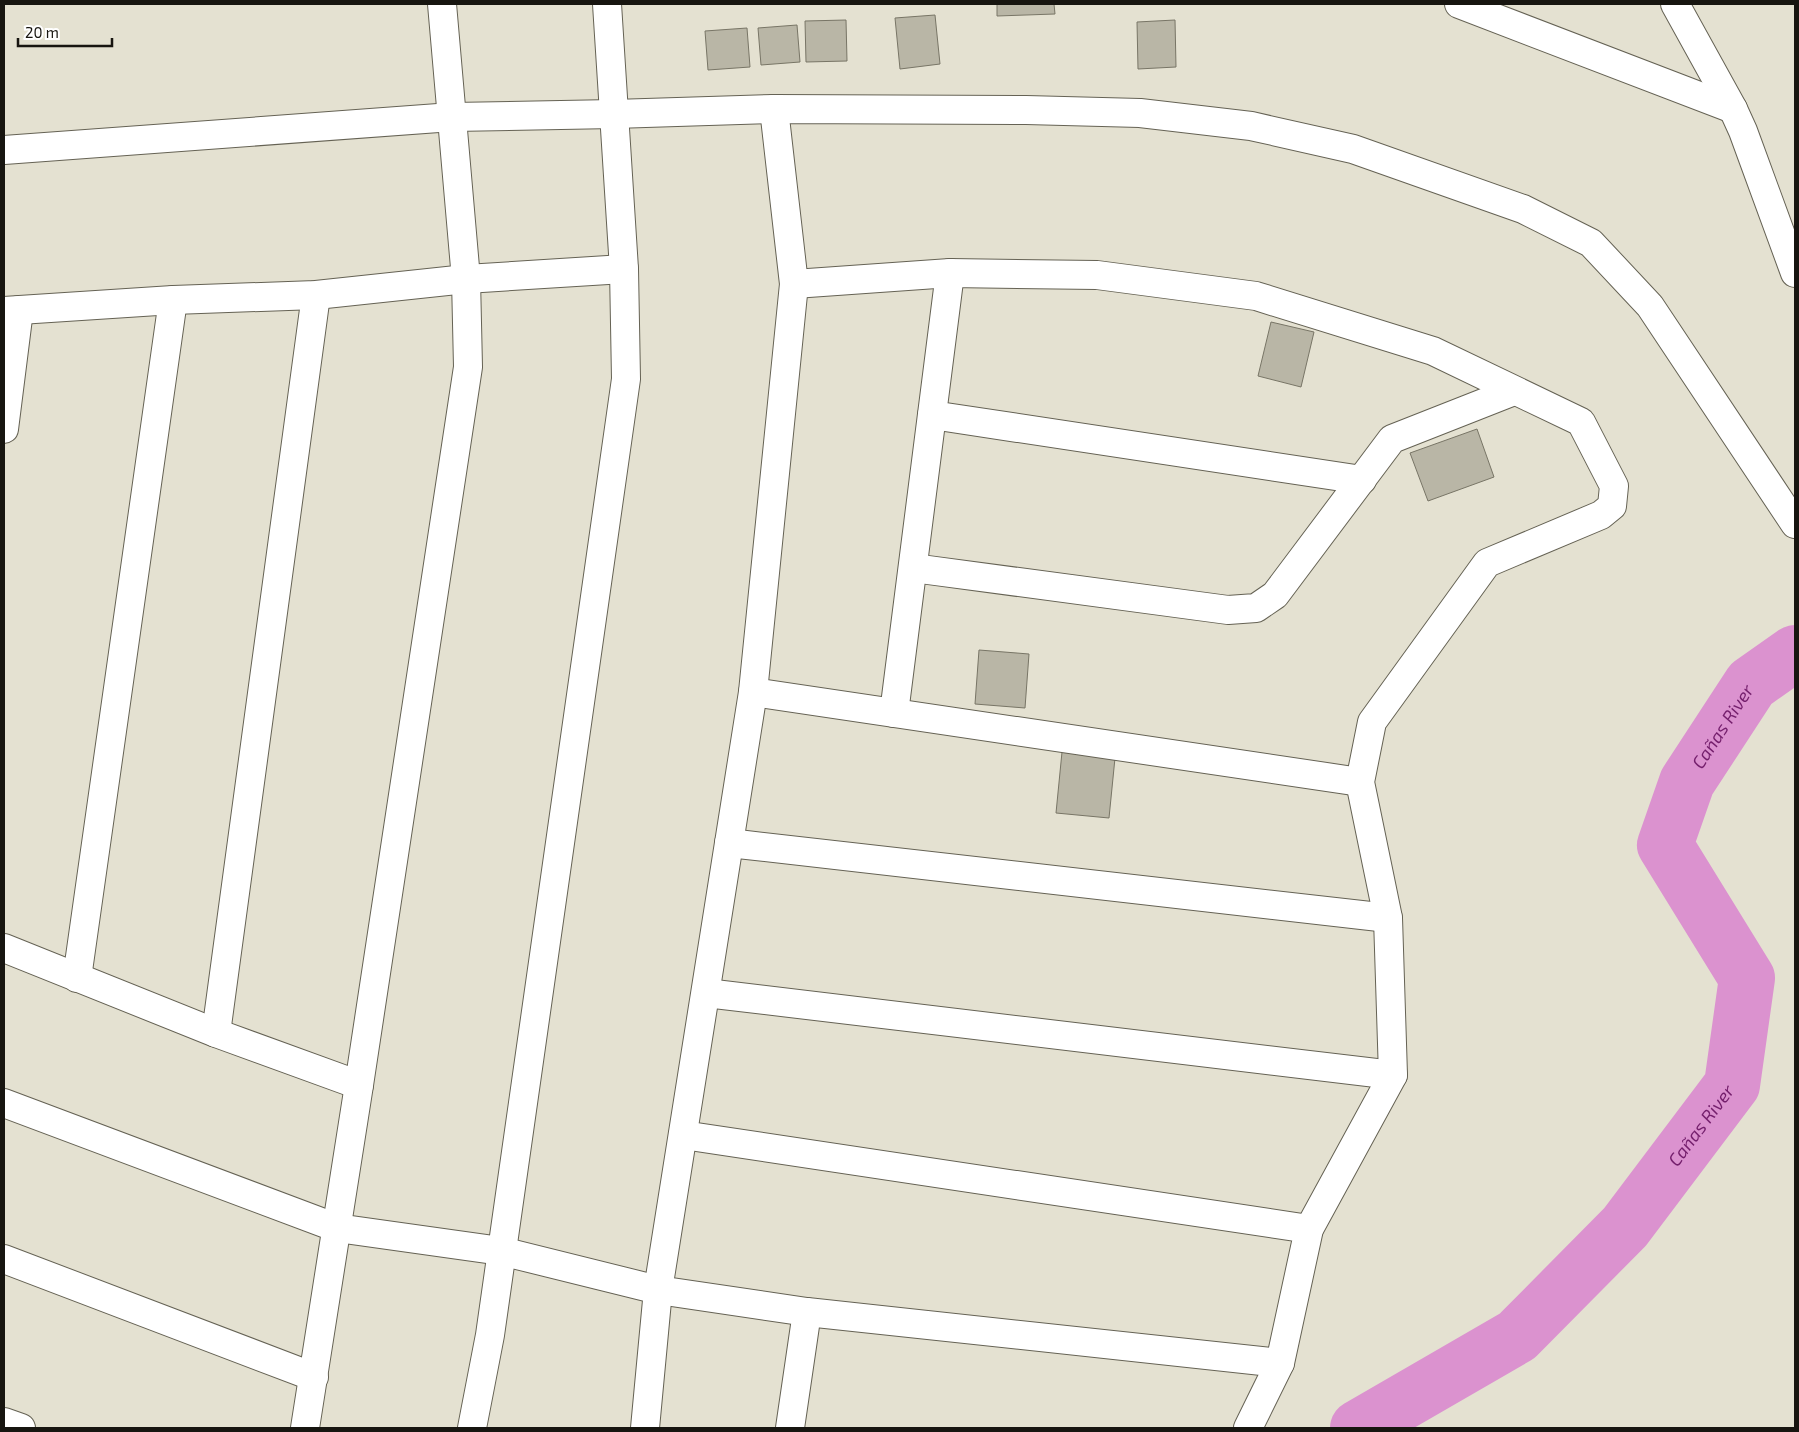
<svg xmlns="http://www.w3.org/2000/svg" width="1799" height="1432" viewBox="0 0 1799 1432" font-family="'Exo 2',sans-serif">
<rect width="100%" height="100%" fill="#e4e1d1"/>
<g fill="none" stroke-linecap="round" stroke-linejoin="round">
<path stroke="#db92cf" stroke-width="56" id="s1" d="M1358,1428l159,-92 108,-109 107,-142 15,-107 -82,-133 22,-63 64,-98 44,-31"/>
</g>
<g fill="#b9b6a6" stroke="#787566">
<path d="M997,4h57l1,10 -58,2z"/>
<path d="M935,15l5,49 -40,5 -5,-51z"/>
<path d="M846,20l1,41 -41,1 -1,-41z"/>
<path d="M1175,20l1,47 -38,2 -1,-47z"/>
<path d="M797,25l3,37 -39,3 -3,-37z"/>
<path d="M747,28l3,39 -42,3 -3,-39z"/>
<path d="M1271,322l43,10 -13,55 -43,-11z"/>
<path d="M1477,429l17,48 -66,24 -18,-48z"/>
<path d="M979,650l50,4 -4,54 -50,-4z"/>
<path d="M1062,752l53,6 -6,60 -53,-5z"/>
</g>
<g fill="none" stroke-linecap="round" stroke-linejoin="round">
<defs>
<g id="minor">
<path d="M1459,4l274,105"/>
<path d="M1675,4l58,105 10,22 52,142"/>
<path d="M4,150l448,-33 162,-3"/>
<path d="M794,284l156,-11 147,2 159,21 177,55 148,71 33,64 -2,20 -11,9 -114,48 -115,159 -12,60 28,136 5,157 -84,154 -29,134 -32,65"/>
<path d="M4,311l169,-11 143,-5 150,-16 158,-10"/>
<path d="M932,415l430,65"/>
<path d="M4,429l15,-119"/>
<path d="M913,568l315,42 28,-2 19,-13 117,-156 122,-48"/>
<path d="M753,692l607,90"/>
<path d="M894,713l56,-440"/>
<path d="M729,843l659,75"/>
<path d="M4,948l212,85 143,52"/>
<path d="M77,978l96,-678"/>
<path d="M706,993l687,82"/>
<path d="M216,1033l100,-738"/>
<path d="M4,1103l333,125 164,23 157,39 149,22 473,51"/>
<path d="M683,1135l626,94"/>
<path d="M4,1259l310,118"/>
<path d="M4,1422l17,6"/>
<path d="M305,1428l54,-343 109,-718 -2,-88 -24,-275"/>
<path d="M645,1428l13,-138 95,-598 41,-408 -20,-175"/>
<path d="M790,1428l17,-116"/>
</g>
<g id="tertiary">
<path d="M614,114l160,-5 252,1 114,3 111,13 102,23 170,60 68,34 59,63 145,218"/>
<path d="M472,1428l18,-93 136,-956 -2,-110 -17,-265"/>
</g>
</defs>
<use href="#minor" stroke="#656254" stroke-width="30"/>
<use href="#tertiary" stroke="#656254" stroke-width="30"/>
<use href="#minor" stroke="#fff" stroke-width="28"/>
<use href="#tertiary" stroke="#fff" stroke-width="28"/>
</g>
<g text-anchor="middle" stroke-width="4" stroke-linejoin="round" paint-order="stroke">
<g font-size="18" font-style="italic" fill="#741f6c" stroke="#fff">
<text dy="6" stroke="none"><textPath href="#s1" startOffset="912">Cañas River</textPath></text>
<text dy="6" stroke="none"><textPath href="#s1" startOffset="464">Cañas River</textPath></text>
</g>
</g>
<rect width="1799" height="1432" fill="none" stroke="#171510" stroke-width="10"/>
<path d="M18 38v8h94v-8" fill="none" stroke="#171510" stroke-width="2.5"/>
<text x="25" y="38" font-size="15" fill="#171510" stroke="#ffffff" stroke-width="4" paint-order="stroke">20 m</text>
</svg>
